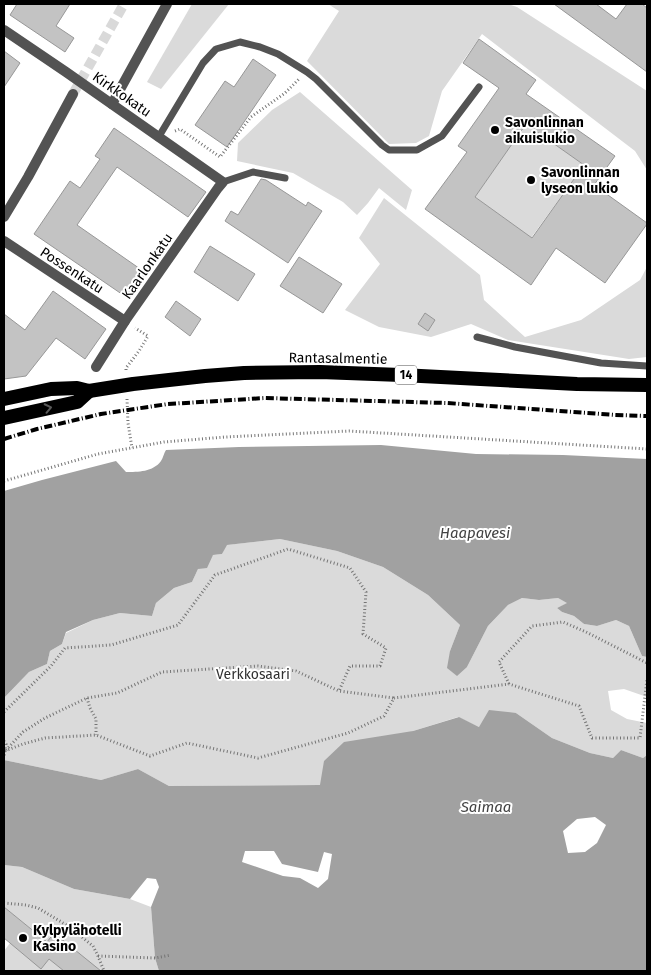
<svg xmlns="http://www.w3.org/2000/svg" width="651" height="975" viewBox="0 0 651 975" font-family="'Fira Sans',sans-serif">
<rect width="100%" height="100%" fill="#fff"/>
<g fill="#dadada">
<path d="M192,4h37l-68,85 -14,-7z"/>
<path d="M328,4h180l9,3 130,84v79l-12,-19 -153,-117 -40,57 -13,45 -13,7 -27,1 -82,-83 32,-50z"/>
<path d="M300,92l112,98 -6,20 -27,-22 -11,15 -11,12 -14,-13 -50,-29 -56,-12 1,-18 34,-33z"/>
<path d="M526,124l58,41 -53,73 -56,-41z"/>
<path d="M384,198l96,77 4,25 41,37 56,-17 59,-40 7,-13v90l-18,2 -121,-19 -37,-16 -40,13 -52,-10 -34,-17 35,-46 -21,-26z"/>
<path d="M280,539l57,12 46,16 45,28 32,30 -10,26 17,16 21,-41 20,-21 14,-7 17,2 19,-2 10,5 -11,5 5,4 12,4 10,8 13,2 19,-6 13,6 13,30 5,1v40l-23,-8 -16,2 3,19 16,9 20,4v32l-4,3 -22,-8 -8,8 -23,-5 -38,-15 -36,-25 -37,14 -21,-10 -45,14 -92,54 -152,1 -31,-17 -37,11 -97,-20v-62l25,-26 18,-8 3,-13 12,-7 4,-11 27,-13 27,-7 32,3 4,-13 18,-15 18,-6 6,-13 15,-14 9,-1 4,-9z"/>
<path d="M4,865l18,2 52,22 56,10 21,8 4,51 4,13h-60l1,-1 -53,-28 -38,-31 -5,5z"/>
<path d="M10,943l31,25 8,-9 15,12h-60v-20z"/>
</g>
<g fill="#a1a1a1" fill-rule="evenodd">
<path d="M381,445l95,9 87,1 84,4v198l-5,-1 -13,-30 -13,-6 -19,6 -13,-2 -10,-8 -12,-4 -5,-4 10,-5 -9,-5 -19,2 -17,-2 -14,7 -20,21 -21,41 -10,9 -10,-8 3,-17 10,-26 -32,-30 -45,-28 -46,-16 -57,-12 -53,6 -5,9 -9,1 -6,13 -9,1 -6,13 -18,6 -18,15 -4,13 -32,-3 -27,7 -27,12 -4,12 -12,7 -3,13 -18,8 -25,26v-207l38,-11 74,-19 10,11c12,0 27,0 35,-11 2,-3 3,-8 5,-11l73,-3z"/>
<path d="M489,710l27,3 36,25 38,15 23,5 8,-8 22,8 4,-3v216h-488l-4,-13 -4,-51 8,-20 -3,-8 -9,-1 -17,21 -56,-10 -52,-22 -18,-2v-105l97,20 37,-11 31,17 151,-1 4,-24 20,-19 69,-11 46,-14 20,10zM595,817l11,8 -9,18 -12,9 -17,1 -5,-22 14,-12zM245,851h29l8,13 36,8 6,-20 8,2 -4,25 -10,9 -18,-10 -17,-2 -41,-14z"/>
</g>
<g fill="#c3c3c3" stroke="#979797" fill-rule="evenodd">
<path d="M17,4h53l-14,22 18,12 -9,14 -55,-37z"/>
<path d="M554,4h42l20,15 11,-15h15l5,4v64z"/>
<path d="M479,39l57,41 -10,14 89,62 -21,29 53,38v1l-42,59 -49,-35 -25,37 -106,-76 42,-57 -9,-6 41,-58 -36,-25zM526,124l58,41 -52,73 -57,-41z"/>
<path d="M4,51l16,12 -16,24z"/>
<path d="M253,59l23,16 -49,72 -32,-22 30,-44 9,6z"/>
<path d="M114,128l92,64 -18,25 -71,-50 -40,58 69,48 -17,26 -95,-65 36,-53 10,7 20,-29 -5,-3z"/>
<path d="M261,179l5,1 40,26 2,-4 14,9 -34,52 -63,-42 6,-10 7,4z"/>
<path d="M210,246l45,28 -17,27 -44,-29z"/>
<path d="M299,257l43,27 -19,29 -43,-27z"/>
<path d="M53,291l53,38 -21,30 -29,-21 -30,38 -22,3v-65l21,16z"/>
<path d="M176,301l25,18 -11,17 -25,-19z"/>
<path d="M425,313l10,7 -7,11 -10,-7z"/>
<path d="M4,907l43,35 7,-9 47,38h-37l-15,-12 -8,10 -37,-31z"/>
</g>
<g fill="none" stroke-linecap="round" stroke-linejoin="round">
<path stroke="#d9d9d9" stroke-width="10" stroke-dasharray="10 5" stroke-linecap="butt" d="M73,94l51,-90"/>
<g stroke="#757575" stroke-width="3" stroke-dasharray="1 2.5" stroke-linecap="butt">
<path d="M175,131l5,-2 40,28 31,-40 34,-24 14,-14"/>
<path d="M126,370v-2l13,-17 9,-15 -13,-8"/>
<path d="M127,399l1,24 4,25"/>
<path d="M4,481l94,-27 66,-12 61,-5 124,-6 298,18"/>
<path d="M509,684l-10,-22 33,-36 31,-4 23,10 61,31"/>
<path d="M87,698l3,10 6,11v16"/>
<path d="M4,712l47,-46 14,-18 46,-3 67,-20 37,-50 73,-26 62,19 16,24 -3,42 23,14 -6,18h-30l-11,25"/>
<path d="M4,741l2,3 -2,13"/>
<path d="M6,750l17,-18 22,-14 42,-20 30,-5 45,-21 96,-6 38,5 43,20 55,7"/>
<path d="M5,751l18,-7 22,-6 51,-3 54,21 37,-13 71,15 90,-25 36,-17 10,-18 115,-14 70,22 13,32h48l7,-59"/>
<path d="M4,903l22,2 12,3 30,18 25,20 5,10 6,15"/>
<path d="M98,956l57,2 16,-3"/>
</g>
<g stroke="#535353" stroke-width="7">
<path d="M158,138l45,-75 13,-14 24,-7 20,5 18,7 29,18 9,7 66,66 7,5h28l25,-14 37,-49"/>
<path d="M223,182l30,-10 32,6"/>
<path d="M477,337l38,10 86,16 46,3"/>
</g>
<g stroke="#535353" stroke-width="10">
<path d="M4,30l62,42 157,110 -5,6 -93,133 -29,46"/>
<path d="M112,104l55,-100"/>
<path d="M4,217l24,-40 45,-83"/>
<path d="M4,241l121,80"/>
</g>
<g stroke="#000" stroke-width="14">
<path d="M4,399l47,-10 26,-1 12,3 44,-7 72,-8 39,-3 76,-1 81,3 176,9 70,1"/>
<path d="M4,418l73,-16 12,-11"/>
</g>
<path stroke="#000" stroke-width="4" stroke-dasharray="8 2.5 1 2.5" stroke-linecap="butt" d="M4,439l33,-10 64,-15 67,-10 97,-6 182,5 168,12 32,1"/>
</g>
<defs><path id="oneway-chevron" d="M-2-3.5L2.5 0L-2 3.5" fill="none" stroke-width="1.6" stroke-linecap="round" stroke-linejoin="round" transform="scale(1.25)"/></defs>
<use stroke="#595959" href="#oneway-chevron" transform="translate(48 408) rotate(-12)"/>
<g fill="#000" stroke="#fff" stroke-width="2">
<circle cx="495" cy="130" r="5"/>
<circle cx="531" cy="180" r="5"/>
<circle cx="23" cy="938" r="5"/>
</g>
<g text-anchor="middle" stroke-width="4" stroke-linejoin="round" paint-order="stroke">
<rect fill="#fff" stroke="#4c4c4c" stroke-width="1" x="395" y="365.5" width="22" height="19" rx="4"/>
<g font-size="12" font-weight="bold" fill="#000">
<text x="406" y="379">14</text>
</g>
<g font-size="14" fill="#000" stroke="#fff">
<text transform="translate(122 94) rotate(35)" y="5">Kirkkokatu</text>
<text transform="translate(147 266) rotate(-55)" y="5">Kaarlonkatu</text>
<text transform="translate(72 270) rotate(33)" y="5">Possenkatu</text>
<text transform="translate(338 358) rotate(1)" y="5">Rantasalmentie</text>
</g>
<g font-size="14" font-weight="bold" fill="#000" stroke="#fff" text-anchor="start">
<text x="505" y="127">Savonlinnan<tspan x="505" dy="16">aikuislukio</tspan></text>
<text x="541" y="177">Savonlinnan<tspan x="541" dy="16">lyseon lukio</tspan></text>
<text x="33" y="935">Kylpylähotelli<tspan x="33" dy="16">Kasino</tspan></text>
</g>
<g font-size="14" fill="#313131" stroke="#fff">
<text x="253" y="679">Verkkosaari</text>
</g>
<g font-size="15" font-style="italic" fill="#424242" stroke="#fff">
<text x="475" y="538">Haapavesi</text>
<text x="486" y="812">Saimaa</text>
</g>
</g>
<rect width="651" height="975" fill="none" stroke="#000000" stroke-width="10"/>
</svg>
